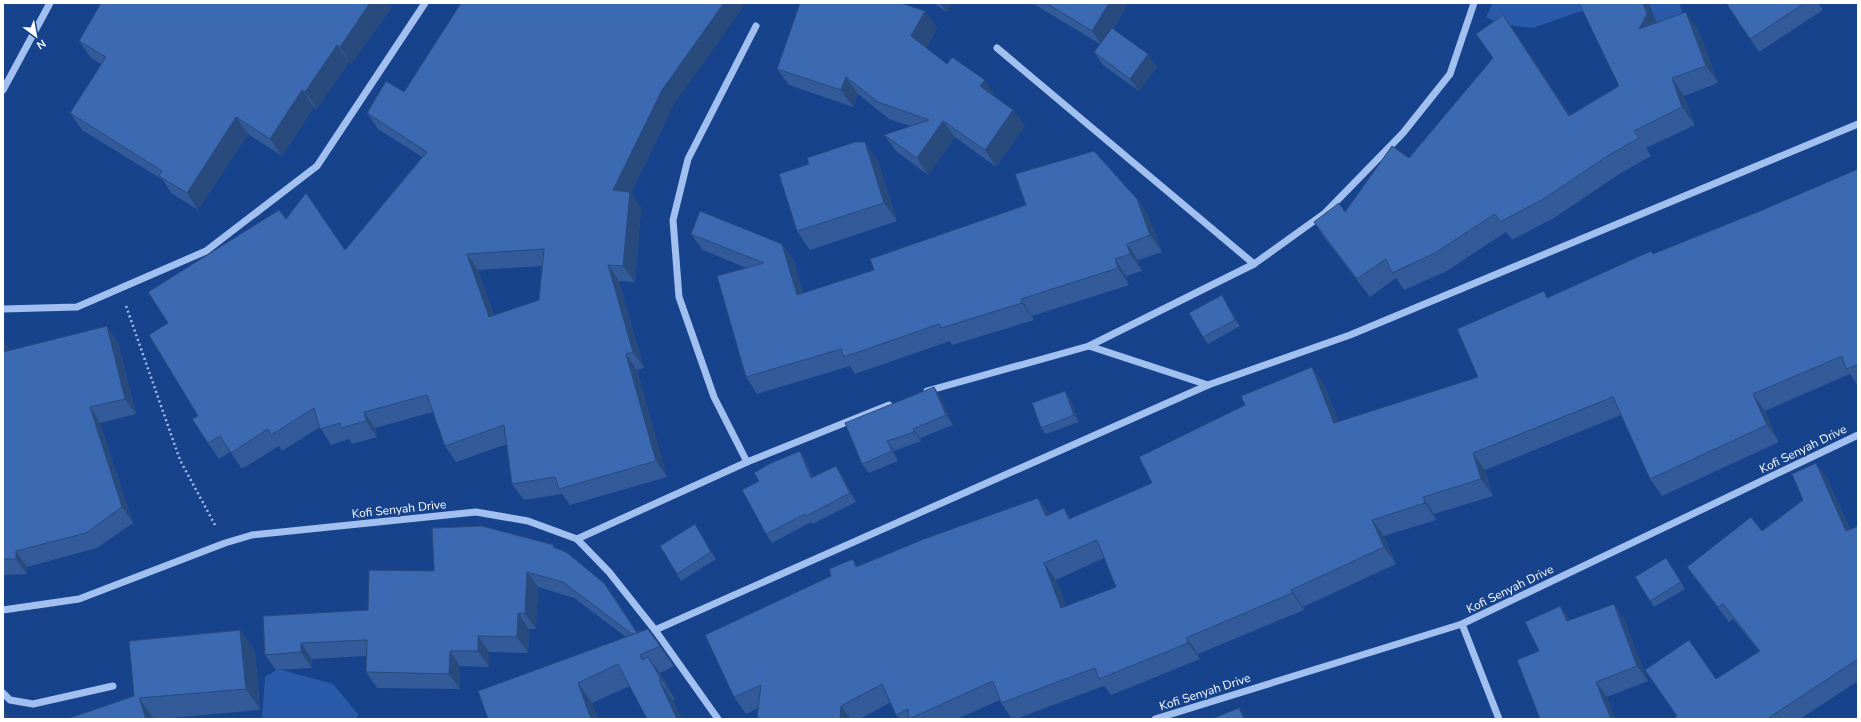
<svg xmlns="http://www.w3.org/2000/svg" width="1861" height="722" viewBox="0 0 1861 722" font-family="'Nunito Sans',sans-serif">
<rect width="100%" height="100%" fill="#17428c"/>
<g fill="#295baa">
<path d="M1493,3h186l3,8 -8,20 -68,-21 -28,2 -45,16 -33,-4 -14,-7z"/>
<path d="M278,669l55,15 25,30 -1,5h-95l3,-42z"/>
</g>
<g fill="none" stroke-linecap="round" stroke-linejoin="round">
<path stroke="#a1bfef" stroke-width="2.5" stroke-dasharray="2 3" stroke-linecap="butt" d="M126,306l54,154 35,65"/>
<g stroke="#a1bfef" stroke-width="7">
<path d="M997,48l257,216"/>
<path d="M3,90l47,-87"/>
<path d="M3,309l74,-2 129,-56 111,-85 108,-163"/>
<path d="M1089,346l119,39"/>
<path d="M927,391l162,-45 165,-82 71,-51 78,-80 47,-59 24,-71"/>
<path d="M747,462l-33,-65 -35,-100 -6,-77 15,-61 68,-133"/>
<path d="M577,539l170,-77 142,-57"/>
<path d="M3,610l76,-11 146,-56 27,-8 224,-23 52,9 49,18 32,33 46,58 63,89"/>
<path d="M1462,624l37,95"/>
<path d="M655,630l553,-245 142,-50 508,-211"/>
<path d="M3,693l7,7 23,4 80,-18"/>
<path d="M1155,719l307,-95 396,-189"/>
</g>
</g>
<g fill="#335a99" fill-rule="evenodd">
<path d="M933,3h19l-5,9z"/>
<path d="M1032,3h96l-15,26 44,38 -18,24 -36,-26 -9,-13 6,-8z"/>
<path d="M1726,3h92l5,7 -64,42z"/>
<path d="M392,7l-41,57 -2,-2 -32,47 -3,-2 -32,49 -34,-22 -50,76 -27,-17 -8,-13 -81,-50 -12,-17 31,-49 -10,-6 -12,-17z"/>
<path d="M925,11l12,17 -11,20 21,16 49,33 17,13 12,16 -29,41 -41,-30 -27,38 -32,-24 -12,-16 26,-9 -21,-7 -31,-25 -5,13 -64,-22 -12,-16z"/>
<path d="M1656,23l42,6 20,54 -34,13 11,29 -49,23 5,8 -30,17 -67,45 -42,22 -6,-8 -59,39 -43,19 -8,-12 -26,19 -44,-57 -12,-18 31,-10 64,-54 84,-100 23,-25 54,82 49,-29z"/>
<path d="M404,92l269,14 -42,87 10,15 -6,74 -16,-1 25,87 -7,2 30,107 -97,28 -8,-11 -38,6 -12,-16 -5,-40 -51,18 -11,-16 -12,-34 -58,16 2,9 -25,7 -3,-5 -18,6 -11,-18 -38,24 -3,-5 -37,23 -12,-17 -11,7 -11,-16 -10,-27 88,-197 59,31 77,-93 -44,-28 -11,-16zM542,266l-3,34 -45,15 -16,-45z"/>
<path d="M878,161l19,60 -87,29 -13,-19 12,-67z"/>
<path d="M1858,169v217l-8,-12 -85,37 14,31 -117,54 -12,-17 -29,-64 -136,55 8,26 -59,18 2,6 -52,16 12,28 -93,43 1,3 -106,44 2,5 -89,36 -7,-9 -88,33h-4l-11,-16 -1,-3 -43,19h-58l-3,-4 -5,-13 -31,17h-103v-1l1,-10 -12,6 -12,-17 97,-121 27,-9 180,-69 12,16 21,4 81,-35 172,-99 15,38 139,-45 70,-80 105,-43 107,-43zM1104,558l12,29 -50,19 -10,-26z"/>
<path d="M1137,199l11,16 14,37 -24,8 4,11 -16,5 3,9 -97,31 2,4 -82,25 -2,-4 -95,33 -5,-8 -93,28 -11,-17v-109l-43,-18 -12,-16 91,10 12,17 9,32z"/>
<path d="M1226,302l14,24 -32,18 -5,-7z"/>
<path d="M3,341h1l7,10 107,-9 18,72 -36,9 33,100 -36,25 -70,19v7l-24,1z"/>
<path d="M934,387l6,9 13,29 -33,13 1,3 -27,10 4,10 -29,12 -7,-9z"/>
<path d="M1065,391l5,7 9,24 -33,12 -5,-6z"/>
<path d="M800,451l6,9 7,17 29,-2 14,27 -44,22 -1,-2 -39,21 -6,-9 -7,-53z"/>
<path d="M1827,478l23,51 8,-3v155l-58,38h-128l5,-3 39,-37 43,-28 -26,-32 -4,3 -31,-40 -11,-15 75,-36 41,-31z"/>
<path d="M699,531l17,28 -35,22 -4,-7z"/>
<path d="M556,548l59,50 22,34 11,-3 26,37 -14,7 3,4 12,23h-2l-43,-14 -38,17 6,16h-110l138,-82 -52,-39 -36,-11 -2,42h-7l-1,24 -39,-1v15l-29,-1v23l-83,-1 -11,-16 1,-16 -55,3v9l-36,2 -11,-15 103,-45 66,-39z"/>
<path d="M1671,565l14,24 -31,18 -4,-6z"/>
<path d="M1614,604l10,15 24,62 -41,16 -68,-46 21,-45 10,14z"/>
<path d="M240,630l15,21 5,59 -99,9h-94l67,-23z"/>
</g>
<g fill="#294a7d">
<path d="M370,3h19l3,4 -41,57 -11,-17z"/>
<path d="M724,3h22l-73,103 -42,87 10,15 -6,74 -12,-16 -10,-76 49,-100z"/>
<path d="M940,3h12l-5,9z"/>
<path d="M1109,3h19l-26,43 -10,-15z"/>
<path d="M1643,3h6l11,29 -21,-3z"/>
<path d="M925,11l12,17 -14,25 -12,-17z"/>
<path d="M1686,12l12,17 20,54 -12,-17z"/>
<path d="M1503,15l13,18 66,100 -13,-17z"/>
<path d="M337,45l12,17 -32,47 -12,-17z"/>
<path d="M1148,54l9,13 -18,24 -9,-12z"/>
<path d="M846,77l12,17 -5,13 -12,-17z"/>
<path d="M1672,78l12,18 11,29 -13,-18z"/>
<path d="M985,80l11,17 -4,6 -12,-17z"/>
<path d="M302,90l12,17 -32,49 -12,-17z"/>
<path d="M1013,110l12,16 -29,41 -11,-17z"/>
<path d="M236,117l12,17 -50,76 -11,-17z"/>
<path d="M943,121l12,16 -27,38 -11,-17z"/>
<path d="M865,142l13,19 19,60 -13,-18z"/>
<path d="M1137,199l11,16 14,37 -12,-17z"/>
<path d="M782,244l12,17 14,51 -11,-17z"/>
<path d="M1127,244l11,16 4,11 -12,-17z"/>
<path d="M467,254l11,16 22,63 -11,-16z"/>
<path d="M1115,259l11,17 3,9 -11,-17z"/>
<path d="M608,265l11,16 25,87 -11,-16z"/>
<path d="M1222,295l4,7 14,24 -5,-6z"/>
<path d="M1021,299l11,17 2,4 -12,-17z"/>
<path d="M107,326l11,16 18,72 -11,-15z"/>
<path d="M4,341l11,16 -12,-3v-6z"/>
<path d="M626,354l11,16 30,107 -11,-16z"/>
<path d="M1312,367l12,17 22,56 -12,-17z"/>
<path d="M934,387l6,9 13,29 -7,-10z"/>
<path d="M1065,391l5,7 9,24 -5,-7z"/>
<path d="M1753,394l12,17 14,31 -12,-17z"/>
<path d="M90,407l10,16 33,100 -11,-16z"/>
<path d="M364,412l11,16 2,9 -11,-16z"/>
<path d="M913,429l7,9 1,3 -7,-9z"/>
<path d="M887,441l7,10 4,10 -6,-10z"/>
<path d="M800,451l6,9 12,27 -7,-9z"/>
<path d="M1473,453l12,17 8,26 -12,-17z"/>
<path d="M1816,463l11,15 30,68 -11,-15z"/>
<path d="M836,466l6,9 14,27 -6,-9z"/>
<path d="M1423,497l11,17 2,6 -11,-17z"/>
<path d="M1038,498l12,16 -4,2z"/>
<path d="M1064,508l11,16 -6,-5z"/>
<path d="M1372,520l12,16 12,28 -12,-17z"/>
<path d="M695,524l4,7 17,28 -5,-7z"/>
<path d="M16,551l11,16v7l-11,-15z"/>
<path d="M853,559l11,17 -8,-9z"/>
<path d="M1044,563l12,17 17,45 -12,-17z"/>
<path d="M527,572l11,15 -2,42 -11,-15z"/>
<path d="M1291,590l12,17 1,3 -12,-17z"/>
<path d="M1614,604l10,15 24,62 -11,-15z"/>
<path d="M1560,606l11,15h-4z"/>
<path d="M518,613l11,16 -1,24 -11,-16z"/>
<path d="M240,630l15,21 5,59 -14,-21z"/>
<path d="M478,636l11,16v15l-11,-16z"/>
<path d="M1186,638l12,16 2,5 -12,-16z"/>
<path d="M301,643l11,16v9l-11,-16z"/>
<path d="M450,651l10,15v23l-11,-15z"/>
<path d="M648,657l15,20 12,23 -14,-21z"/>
<path d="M659,680l14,20 9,19h-5z"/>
<path d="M1596,682l11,15 9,22h-5z"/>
<path d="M578,683l14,20 6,16h-7z"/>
<path d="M139,698l15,21h-8z"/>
<path d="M841,706l10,13h-11z"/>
<path d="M3,708l7,11h-5l-2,-5z"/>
<path d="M1239,708l8,11h-3z"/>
</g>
<g fill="#3b69b2" stroke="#294a7d" fill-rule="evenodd">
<path d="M101,3h269l-30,44 -3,-2 -32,47 -3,-2 -32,49 -34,-22 -49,76 -28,-17 3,-5 -92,-58 36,-56 -27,-16z"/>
<path d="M461,3h263l-62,87 -49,100 17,2 -7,74 -15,-1 25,87 -7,2 30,107 -97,28 -4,-12 -43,7 -8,-59 -59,21 -18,-51 -63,17 2,9 -25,7 -1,-5 -20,6 -6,-21 -43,27 -3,-6 -37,24 -11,-17 -12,7 -16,-24 6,-3 -49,-81 19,-12 -20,-31 131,-82 7,9 20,-26 39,57 82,-98 -60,-39 19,-32 18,11zM544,249l-5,51 -50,17 -22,-63z"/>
<path d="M800,3h101l24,8 -14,25 36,28 5,-7 33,23 -5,6 33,24 -28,40 -42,-29 -26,37 -33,-23 45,-15 -51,-18 -32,-25 -5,13 -64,-21z"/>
<path d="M1046,3h63l-17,28z"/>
<path d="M1579,3h64l4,11 -8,15 47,-17 20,54 -34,12 10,29 -48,24 5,7 -30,17 -67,45 -42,22 -5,-8 -60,39 -43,20 -6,-14 -29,20 -43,-57 25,-19 6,9 47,-66 17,12 84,-100 -17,-24 27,-19 66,101 50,-30z"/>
<path d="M1726,3h79l-55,36z"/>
<path d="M1112,28l36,26 -18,25 -36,-27z"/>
<path d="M855,142h10l19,61 -87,28 -18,-57 30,-10 -2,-6z"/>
<path d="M1094,151l43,48 13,36 -23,9 3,10 -15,5 3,9 -97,31 1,4 -81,25 -2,-4 -95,33 -3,-8 -95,28 -29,-101 47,-13 -73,-29 9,-23 82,33 15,51 77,-25 -4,-11 156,-54 -11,-31z"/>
<path d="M1858,169v196l-12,4 -4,-13 -89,38 14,31 -117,54 -37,-82 -140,56 8,26 -58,18 2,6 -53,17 12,27 -93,43 1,3 -106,45 2,5 -89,36 -4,-11 -94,35 -8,-22 -84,38 -1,-10 -12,6 -14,-31 -41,22 -1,13h-76l-7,-1 4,-33 -27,12 -29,-62 126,-59 -2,-7 24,-10 3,8 68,-28 114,-41 8,18 18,-8 5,11 83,-36 -13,-26 106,-52 -4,-9 71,-29 22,56 144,-46 -21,-48 87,-38 3,7 104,-47 2,3 107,-43zM1097,540l19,47 -55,21 -17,-45z"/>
<path d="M1222,295l13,25 -32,17 -14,-24z"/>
<path d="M107,326l18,73 -35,8 32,100 -36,26 -70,18v8h-13v-207z"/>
<path d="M3,341h1l-1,7z"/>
<path d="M934,387l12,28 -33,14 1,3 -27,9 5,10 -30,13 -17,-41z"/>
<path d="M1065,391l9,24 -33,13 -9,-25z"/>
<path d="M800,451l11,27 25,-12 14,27 -44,23 -1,-2 -39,20 -24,-44 17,-9 -5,-8 15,-9z"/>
<path d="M1816,463l30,68 12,-5v133l-91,60h-95l5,-3 -32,-46 44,-30 27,39 44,-28 -37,-47 -5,3 -31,-40 64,-50 11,14 41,-31 -11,-26z"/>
<path d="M695,524l16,28 -34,22 -17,-28z"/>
<path d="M482,526l72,19 -1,2 13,5 38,31 33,50 -5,1 -69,-52 -36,-10 -2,42 -7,-1 -1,24 -39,-1v15h-28l-1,23 -83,-2 1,-32 -66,3v9l-36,3 -2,-39 105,-6 1,-40 65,1 -2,-43z"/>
<path d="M1666,558l15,24 -31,19 -15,-24z"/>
<path d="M1614,604l23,62 -41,16 15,37h-71l-23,-59 22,-9 -14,-29 35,-16 7,15z"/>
<path d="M648,629l12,17 -20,9 2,5 6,-3 13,22 -2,1 18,39h-30l-29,-55 -40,19 13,36h-103l-10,-28z"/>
<path d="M240,630l6,59 -107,9 7,21h-79l67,-23 -5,-55z"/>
<path d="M1239,708l5,11h-30v-1z"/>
</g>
<g text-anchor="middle" stroke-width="3.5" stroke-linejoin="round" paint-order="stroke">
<g font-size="12" fill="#fff" stroke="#17428c">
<text transform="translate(1803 449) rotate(-26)" y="4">Kofi Senyah Drive</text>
<text transform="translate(399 509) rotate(-6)" y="4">Kofi Senyah Drive</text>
<text transform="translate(1510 589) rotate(-26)" y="4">Kofi Senyah Drive</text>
<text transform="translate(1205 692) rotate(-18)" y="4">Kofi Senyah Drive</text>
</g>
</g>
<rect width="1861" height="722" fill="none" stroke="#ffffff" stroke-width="8"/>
<g transform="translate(36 36) rotate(148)" stroke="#17428c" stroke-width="3" paint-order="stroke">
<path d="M0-3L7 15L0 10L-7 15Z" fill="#ffffff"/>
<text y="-6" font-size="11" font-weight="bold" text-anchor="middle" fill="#ffffff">N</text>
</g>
</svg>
